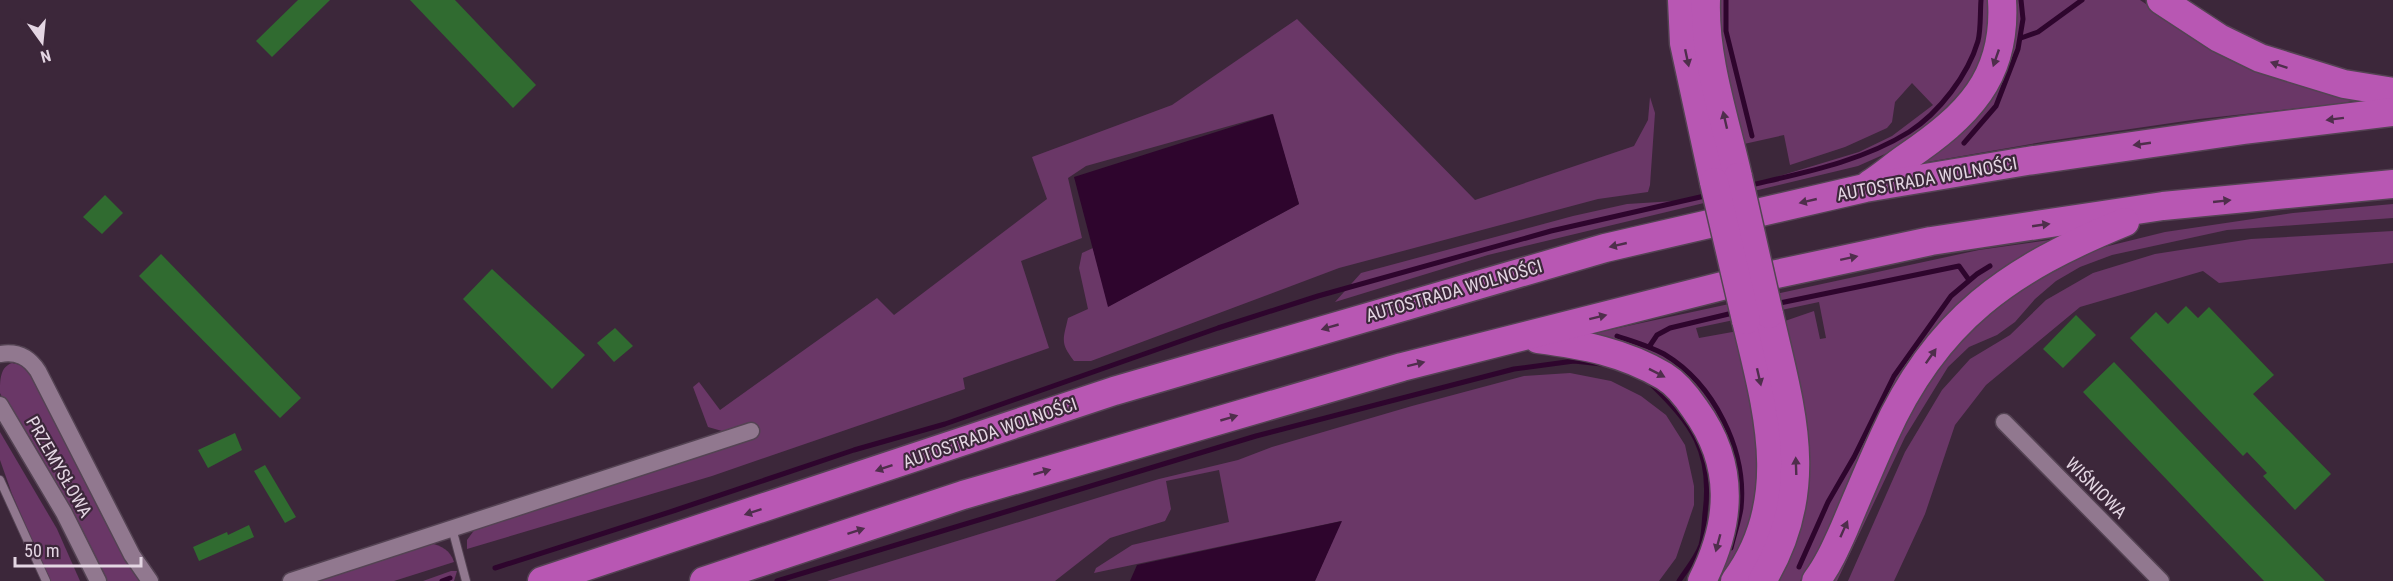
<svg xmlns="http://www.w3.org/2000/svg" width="2393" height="581" viewBox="0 0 2393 581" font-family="'Roboto Condensed',sans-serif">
<rect width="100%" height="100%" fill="#3c273a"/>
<g fill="#6a3767">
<path d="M1718,0h273l-5,50 -11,26 -29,39 -52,35 -36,16 -370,89 -153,47 26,-29 212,-57 54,-12 64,-4 66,-17 102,-31 33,-16 41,-31 -21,-22 -17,19 -3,20 -5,6 -42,19 -55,18 -6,-30 -40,9 -20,-72z"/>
<path d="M2012,0h128l40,27 184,71 -20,5 -145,16 -151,22 -138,24 36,-22z"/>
<path d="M1297,19l178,181 159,-54 14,-26 2,-23 5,16 -5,72 -2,7 -50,7 -259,69 -248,93h-17c-14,-18 -11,-21 -6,-43l20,-9 -9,-41 3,-15 11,-5 16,58 190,-102 -27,-90 -186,52 -18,12 14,60 -61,23 28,87 -86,30 2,11 -253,87 -245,73v-9l11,-15 274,-101 -30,7 -14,-4 -15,-40 6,-5 21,28 157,-112 17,17 153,-116 -15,-42 140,-52z"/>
<path d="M2393,204v14l-166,12 -115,25 -32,12 -24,14 -21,18 -20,23 -18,13 -28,12 -21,20 -43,70 -68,144h-7l83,-176 45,-64 60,-54 74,-37 73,-18 128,-19z"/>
<path d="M2393,231v32l-174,20 -16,-12 -123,36 -94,78 -31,40 -30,89 -31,67h-46l57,-129 37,-62 28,-31 40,-24 36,-35 47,-27 62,-19 96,-15z"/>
<path d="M2071,237l-75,39 -196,305h-26l8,-259 32,-11 6,28 6,-1 -7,-36 -123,26 3,10 39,-7c14,59 37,145 11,203 -7,17 -20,32 -30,47h-8l8,-152 -133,-94 393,-85z"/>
<path d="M12,363l9,2 11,12 70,139 39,65h-34c-22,-49 -49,-95 -76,-142 -9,-14 -25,-32 -31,-46 0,-13 0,-26 12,-30z"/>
<path d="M1570,373l41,8 30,15 25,19 19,30 9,41v19l-18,53 -17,23h-344l26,-60 -247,52 2,-5 36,-23 97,-23 -10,-52 -53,11 5,28 -6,12 -55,17 -55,43h-228l332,-102 79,-19 34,-13 140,-41 112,-30z"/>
<path d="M0,432l57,97 23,52h-30l-38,-87 -12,-34z"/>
<path d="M430,543c12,3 20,7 24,19l-60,19h-77z"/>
<path d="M451,571h6l-3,10h-31z"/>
</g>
<g fill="#2e052d">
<path d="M1273,114l26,90 -191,103 -34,-130z"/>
<path d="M1342,521l-27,60h-185l7,-16z"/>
</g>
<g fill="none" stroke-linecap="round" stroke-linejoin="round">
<g stroke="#2e052d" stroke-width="5">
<path d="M1726,0v31l26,105"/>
<path d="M2021,38l17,-6 44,-32"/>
<path d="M1964,143l32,-37 22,-57 5,-30 -2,-19"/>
<path d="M1747,186c55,-13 114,-24 162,-54 30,-19 59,-57 69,-91 3,-12 2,-28 3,-41"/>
<path d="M1775,304l184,-38 10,14"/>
<path d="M1617,336c15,5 33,10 47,18 50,30 83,96 77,154 -2,13 -7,27 -10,40"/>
<path d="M1649,347l8,-12 13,-7 67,-16"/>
<path d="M1650,383c42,41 63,68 55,130 -1,10 -1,22 -4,32 -4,12 -15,25 -22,36"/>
<path d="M1799,567l29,-65 26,-45 40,-81 57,-80 26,-22 13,-8"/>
<path d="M495,568l181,-58 178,-60 91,-26 273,-96 100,-32 233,-65 158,-36"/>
<path d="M442,581l8,-3"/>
<path d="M777,581l479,-145 258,-67 60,-8 28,3"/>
</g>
</g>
<g fill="#306b30">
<path d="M298,0h32l-58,57 -16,-16z"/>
<path d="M410,0h45l81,85 -23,23z"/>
<path d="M105,195l18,18 -21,21 -19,-17z"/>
<path d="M161,254l140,144 -21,20 -141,-142z"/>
<path d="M492,269l93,86 -33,34 -89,-90z"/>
<path d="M2186,306l12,12 11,-11 65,68 -21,19 78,80 -36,36 -32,-34 4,-3 -20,-21 -4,4 -113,-118 26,-26 12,12z"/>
<path d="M2076,315l20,20 -33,33 -20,-19z"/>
<path d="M615,328l18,18 -19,16 -17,-19z"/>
<path d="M2114,362l129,135 82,84h-61l-52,-54 -129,-135z"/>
<path d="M235,433l7,17 -34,18 -10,-18z"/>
<path d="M265,465l31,52 -11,6 -31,-52z"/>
<path d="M249,525l5,12 -55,24 -6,-14 34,-15 1,3z"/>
</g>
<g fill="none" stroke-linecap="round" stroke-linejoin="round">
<defs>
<g id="service">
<path d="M0,480l46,101"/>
<path d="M452,528l14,53"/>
</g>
<g id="minor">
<path d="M0,354c17,-3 29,3 38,17l94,184 18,26"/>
<path d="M0,405l64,108 34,68"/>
<path d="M2004,422l157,159"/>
<path d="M291,581l460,-150"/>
</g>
<g id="motorway">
<path d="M1682,0l2,43 30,139"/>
<path d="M1706,0c-2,59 19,119 32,177"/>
<path d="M2161,0l58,38 41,20 84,26 49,8"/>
<path d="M1870,184c13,-8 25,-19 37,-27 60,-41 100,-79 95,-157"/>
<path d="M1538,339c46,6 85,13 126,37 13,8 23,21 31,33 40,55 37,113 7,172"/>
<path d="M542,581l572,-190 491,-143 260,-60 162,-27 217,-31 149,-18"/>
<path d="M704,581l259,-86 439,-128 332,-84 197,-42 232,-35 230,-22"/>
<path d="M1735,581c60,-81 32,-172 11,-261"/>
<path d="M1762,581c56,-92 29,-171 7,-267"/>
<path d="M1816,581c12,-16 20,-34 28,-52 13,-31 26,-62 40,-93 52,-117 126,-167 241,-214"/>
</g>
</defs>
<use href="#service" stroke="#544353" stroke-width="10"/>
<use href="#minor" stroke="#544353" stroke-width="19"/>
<use href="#motorway" stroke="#544353" stroke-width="31"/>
<use href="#service" stroke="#91788f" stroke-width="8"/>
<use href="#minor" stroke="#91788f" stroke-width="16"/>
<use href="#motorway" stroke="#b857b3" stroke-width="28"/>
<defs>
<g id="motorway-bridge">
<path d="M1738,177l31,137"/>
<path d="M1714,182l32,138"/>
</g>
</defs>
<use href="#motorway-bridge" stroke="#544353" stroke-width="31" stroke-linecap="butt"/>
<use href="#motorway-bridge" stroke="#b857b3" stroke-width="28"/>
</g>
<defs><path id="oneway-solid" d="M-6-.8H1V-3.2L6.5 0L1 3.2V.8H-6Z" transform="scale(1.5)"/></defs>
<g fill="#4f2e4c">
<use href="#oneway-solid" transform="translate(1687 58) rotate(78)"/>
<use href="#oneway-solid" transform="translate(1996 58) rotate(109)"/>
<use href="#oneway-solid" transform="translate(2279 65) rotate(-161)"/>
<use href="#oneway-solid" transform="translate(2335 119) rotate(173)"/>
<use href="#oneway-solid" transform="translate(1725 120) rotate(-103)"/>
<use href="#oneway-solid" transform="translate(2142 144) rotate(172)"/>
<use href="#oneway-solid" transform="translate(1808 201) rotate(167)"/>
<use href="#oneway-solid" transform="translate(2222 201) rotate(-6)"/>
<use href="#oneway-solid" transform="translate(2041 225) rotate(-8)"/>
<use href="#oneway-solid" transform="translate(1618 245) rotate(167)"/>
<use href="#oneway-solid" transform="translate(1849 258) rotate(-12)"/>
<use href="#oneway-solid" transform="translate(1598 317) rotate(-14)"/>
<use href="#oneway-solid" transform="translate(1330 327) rotate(164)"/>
<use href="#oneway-solid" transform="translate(1931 356) rotate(-55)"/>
<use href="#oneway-solid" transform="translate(1416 364) rotate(-14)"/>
<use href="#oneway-solid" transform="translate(1657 373) rotate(27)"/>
<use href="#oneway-solid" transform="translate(1759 377) rotate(77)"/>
<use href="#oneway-solid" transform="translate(1229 418) rotate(-16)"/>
<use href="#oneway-solid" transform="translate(1796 466) rotate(-92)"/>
<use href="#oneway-solid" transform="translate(884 468) rotate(161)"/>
<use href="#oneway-solid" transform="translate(1042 472) rotate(-16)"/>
<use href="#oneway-solid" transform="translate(753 512) rotate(162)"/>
<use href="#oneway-solid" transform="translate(1844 529) rotate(-66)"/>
<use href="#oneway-solid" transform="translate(856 531) rotate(-18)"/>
<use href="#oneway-solid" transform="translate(1718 543) rotate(105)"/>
</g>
<g text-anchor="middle" stroke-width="4.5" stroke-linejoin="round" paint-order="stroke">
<g font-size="18" fill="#e4d6e3" stroke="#3c273a">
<text transform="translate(1927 179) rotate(-10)" y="6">AUTOSTRADA WOLNOŚCI</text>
<text transform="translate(1454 291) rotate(-16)" y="6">AUTOSTRADA WOLNOŚCI</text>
<text transform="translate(990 433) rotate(-19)" y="6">AUTOSTRADA WOLNOŚCI</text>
<text transform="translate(59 467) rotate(60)" y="6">PRZEMYSŁOWA</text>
<text transform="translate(2096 488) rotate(45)" y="6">WIŚNIOWA</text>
</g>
</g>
<g transform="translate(42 42) rotate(165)" stroke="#3c273a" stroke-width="4.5" paint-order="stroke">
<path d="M0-4.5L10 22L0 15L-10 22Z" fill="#e4d6e3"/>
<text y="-9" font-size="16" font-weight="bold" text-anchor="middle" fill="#e4d6e3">N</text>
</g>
<path d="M15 557v9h126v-9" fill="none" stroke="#e4d6e3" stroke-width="3"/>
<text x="24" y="557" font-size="18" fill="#e4d6e3" stroke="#3c273a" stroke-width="4.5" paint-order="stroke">50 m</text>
</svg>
